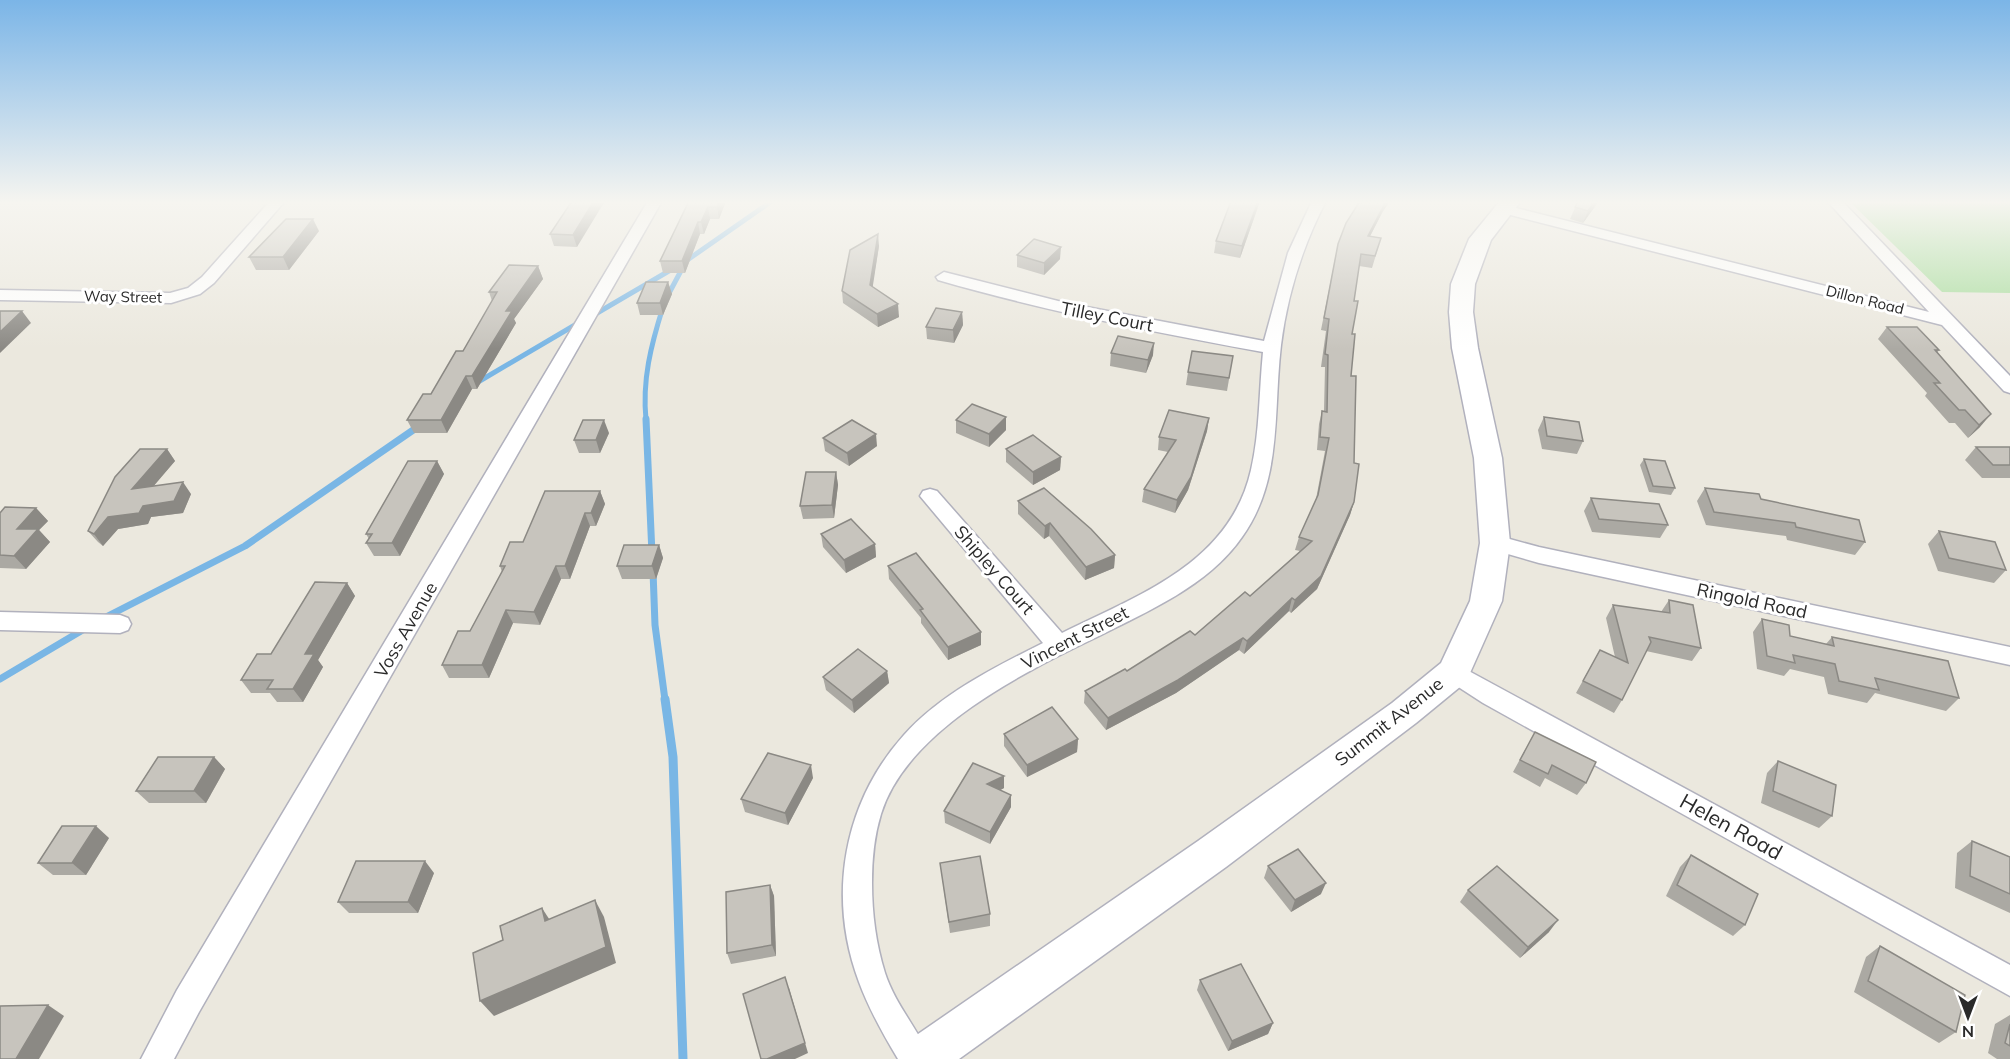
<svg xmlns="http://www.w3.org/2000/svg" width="2010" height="1059" viewBox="0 0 2010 1059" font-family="Mulish,sans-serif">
<rect width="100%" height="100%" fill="#ebe8de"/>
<path fill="#a9dd9e" d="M1849,201h161v92l-68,-1z"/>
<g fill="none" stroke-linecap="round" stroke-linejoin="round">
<g stroke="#79b6e5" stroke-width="5">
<path d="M683,263l89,-62"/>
<path d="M667,297l16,-30"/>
<path d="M592,316l82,-48"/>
<path d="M478,382l102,-60"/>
<path d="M646,420c-4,-40 5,-75 17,-113"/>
</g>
<g stroke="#79b6e5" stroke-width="7">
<path d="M646,419l6,135"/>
<path d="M653,571l2,54 10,75"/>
<path d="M104,618l141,-72 174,-120"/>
<path d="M0,679l86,-51"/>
</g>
<path stroke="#79b6e5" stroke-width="9" d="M665,699l8,58 10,302"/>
<defs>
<g id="street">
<path d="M270,201h15l-71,82 -14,11 -29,9 -171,-3v-10l170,3 18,-5 14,-11z"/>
<path d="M648,201h14l-463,811 -25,47h-33l36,-69z"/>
<path d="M1312,201h14c-23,44 -39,95 -45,144 -8,66 2,135 -39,192 -34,49 -94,74 -145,100 -73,35 -190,93 -216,177 -7,23 -9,45 -9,69 0,31 4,61 13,90 10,31 33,56 46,86h-33c-15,-25 -29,-50 -39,-77 -32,-85 -16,-179 45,-247 37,-41 91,-68 139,-92l-123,-147 3,-5 7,-2 7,2 125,142c77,-38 168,-70 189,-163 9,-39 8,-79 12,-118 -109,-20 -218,-41 -325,-72l-2,-3 8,-5 122,31 198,38 24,-88z"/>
<path d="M1827,201h15l168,175v17l-6,-2 -62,-66 -443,-113 -2,-3 7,-4 425,107z"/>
<path d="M1495,535l44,12 471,100v18l-471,-102 -52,-15 -3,-5 3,-5z"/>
<path d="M0,612l120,3 8,3 3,6 -3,6 -8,3 -120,-3z"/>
<path d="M1454,663l556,302v31l-527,-293 -37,-24 -4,-7 4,-7z"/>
</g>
<path id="secondary" d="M1500,201h21l-30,39 -16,44 -2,28 5,36 24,110 8,85 -8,58 -36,81 -50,41 -190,144 -267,192h-60l6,-16 293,-202 194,-138 49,-40 29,-62 10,-58 -6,-85 -22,-110 -3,-36 2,-28 18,-45z"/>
</defs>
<use href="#street" stroke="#b1b1bd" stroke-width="3"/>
<use href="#secondary" stroke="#b1b1bd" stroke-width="3"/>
<use href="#street" fill="#fff" fill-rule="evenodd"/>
<use href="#secondary" fill="#fff" fill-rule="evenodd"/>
</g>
<g fill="#aba9a3">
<path d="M572,201l5,46 -23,-1 -4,-12z"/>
<path d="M689,201h37l-7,18h-9l-6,15h-4l-15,39h-22l-3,-12z"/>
<path d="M1578,201h21l-16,22 -13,-4z"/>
<path d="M1259,204l-19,54 -26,-5 2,-12z"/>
<path d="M1382,213l-12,23 11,2 -9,30 -13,-2 -5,35 -2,33 -1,42 3,87v39l-4,13 -33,74 -26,24 -2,-2 -45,43 -5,-4 -63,43 -70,37 -22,-27 1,-12 42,-20 68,-36 55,-39 50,-45 -5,-1 4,-13 17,-38 9,-48 -8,-1 2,-26 3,-13h2l1,-44h-4l5,-36 -5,-1 17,-86z"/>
<path d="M319,231l-30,39h-33l-7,-13z"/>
<path d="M879,246l-7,41 27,30 -21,10 -35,-24 -1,-12z"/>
<path d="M1017,255l43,4 -16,16 -27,-8z"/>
<path d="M538,266l5,13 -29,40 2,4 -39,66h-5l-25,44h-33l-7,-13 24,-26 32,-43 29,-50 -3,-9z"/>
<path d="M668,282l4,12 -9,21h-23l-3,-12z"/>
<path d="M962,312l1,13 -9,18 -27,-4 -1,-12z"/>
<path d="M1887,327l52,23 -2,3 43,74 -12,11 -13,-15h-6l-24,-27 2,-3 -49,-54z"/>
<path d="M1111,353l42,2 -7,18 -36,-7z"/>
<path d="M1233,356l-6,35 -41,-6 2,-13z"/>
<path d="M1544,417l39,24 -6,13 -35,-5 -4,-19z"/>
<path d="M1209,418l-2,13 -19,59 -13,23 -33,-11 2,-13 24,-37 -10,-2 1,-13z"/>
<path d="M956,420l50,10 -17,17 -33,-14z"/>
<path d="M609,433l-9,20h-21l-5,-13z"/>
<path d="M823,438l54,8 -28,20 -24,-15z"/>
<path d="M1976,447h34v31h-28l-17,-18z"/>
<path d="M167,449l8,12 -22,25 38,8 -8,19 -32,4 -3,7 -30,5 -15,17 -5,-4 -10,-11z"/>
<path d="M1006,449l55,8 -1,13 -27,15 -27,-23z"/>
<path d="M1644,459l31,29 -4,7 -22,-3 -9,-27z"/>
<path d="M437,461l7,13 -44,82h-26l-8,-13 3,-4 -3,-5z"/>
<path d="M836,472l2,13 -4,33 -31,1 -3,-13z"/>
<path d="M1705,488l160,54 -10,13 -68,-15 -1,-4 -80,-11 -9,-24z"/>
<path d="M600,491l5,13 -9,22h-6l-20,53h-9l-21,46 -27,-2 -24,55h-40l-7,-13 28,-34 32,-59 -2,-6 23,-24z"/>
<path d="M1591,498l77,27 -8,13 -68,-6 -8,-21z"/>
<path d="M1018,501l97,54 -1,13 -29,12 -36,-44 -5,3 -26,-25z"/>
<path d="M36,508l12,13 -9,9 11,12 -24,27 -26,-1v-55z"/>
<path d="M1939,531l67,39 -12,13 -56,-12 -10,-27z"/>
<path d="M821,534l54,10 1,13 -30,16 -23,-26z"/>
<path d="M659,545l4,13 -7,21h-34l-5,-13z"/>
<path d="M888,566l93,79 -33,15 -27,-37v-5l-32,-39z"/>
<path d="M347,583l8,13 -37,64 5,7 -20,35h-26l-7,-9h-19l-10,-13 30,-26z"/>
<path d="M1669,600l32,48 -9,13 -46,-10 -24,49 -8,13 -38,-20 24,-43 15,7 -9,-39 7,-13 48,7z"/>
<path d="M1762,619l28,17 36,8 6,-7 127,61 -13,13 -71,-18 -8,10 -39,-9 -4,-17 -34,-8 -6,7 -27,-7 -4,-37z"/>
<path d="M887,671l2,12 -35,30 -28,-23 -3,-13z"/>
<path d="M1535,732l51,51 -9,12 -32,-17 -5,9 -27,-15z"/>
<path d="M1004,734l74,5 -1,13 -50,25 -23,-31z"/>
<path d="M214,757l11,12 -19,34h-57l-13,-12z"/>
<path d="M1778,761l54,55 -13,12 -58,-25 6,-30z"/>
<path d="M1004,776v12l-4,2 11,5v12l-21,37 -45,-21 -1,-12z"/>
<path d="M813,778l-25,47 -43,-13 -4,-13z"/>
<path d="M109,838l-23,37h-33l-15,-12z"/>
<path d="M1972,841l38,16v56l-55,-25 2,-35z"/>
<path d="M1691,855l54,70 -12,11 -67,-40 14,-29z"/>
<path d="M940,863l50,51v12l-40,7z"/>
<path d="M1268,866l53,28 -30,18 -27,-34z"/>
<path d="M434,873l-16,40h-69l-11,-11z"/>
<path d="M770,885l4,11 2,60 -45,8 -4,-11z"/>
<path d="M1468,890l81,42 -29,26 -60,-56z"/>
<path d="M1880,946l76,86 -17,11 -85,-51 12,-35z"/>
<path d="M1200,980l73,43 -5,11 -40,17 -31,-61z"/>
<path d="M2010,1015v44h-13l-9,-6 7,-29z"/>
</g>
<g fill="#8b8984">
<path d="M594,201h11l-28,46 -4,-12z"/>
<path d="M719,201h7l-7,18 -2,-12z"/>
<path d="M1258,201h1v3l-19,54 2,-12z"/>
<path d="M1386,201h4l-8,12 -18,35 4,-12z"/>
<path d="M1595,201h4l-16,22 5,-12z"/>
<path d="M708,207l2,12 -6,15 -3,-12z"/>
<path d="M313,219l6,12 -30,39 -6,-13z"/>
<path d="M698,222l2,12 -15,39 -3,-12z"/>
<path d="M878,234l1,12 -8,52 -1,-13z"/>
<path d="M1061,247l-1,12 -16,16v-12z"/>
<path d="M538,266l5,13 -29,40 2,4 -39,66 -5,-13 34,-65z"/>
<path d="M668,282l4,12 -9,21 -3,-12z"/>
<path d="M898,304l1,13 -21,10 -1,-13z"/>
<path d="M22,311l9,12 -31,30v-21z"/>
<path d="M962,312l1,13 -9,18 -1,-13z"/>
<path d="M1154,343l-1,12 -7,18 2,-13z"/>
<path d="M466,376l6,13 -25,44 -6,-13z"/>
<path d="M1991,414l-11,13 -12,11 11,-13z"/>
<path d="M1006,417v13l-17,17v-13z"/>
<path d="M1209,418l-2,13 -19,59 -13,23 2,-13z"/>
<path d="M604,420l5,13 -9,20 -4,-13z"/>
<path d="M876,434l1,12 -28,20 -2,-13z"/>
<path d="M167,449l8,12 -34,40 -9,-12z"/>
<path d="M1061,457l-1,13 -27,15v-13z"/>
<path d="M437,461l7,13 -44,82 -8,-13z"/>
<path d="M836,472l2,13 -4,33 -2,-13z"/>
<path d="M183,482l8,12 -8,19 -32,4 -3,7 -30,5 -15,17 -9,-12 14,-17 35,-11z"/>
<path d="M600,491l5,13 -9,22 -5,-13z"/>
<path d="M1354,502l-4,13 -33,74 -26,24 4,-13z"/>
<path d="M36,508l12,13 -9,9 11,12 -24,27 -12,-13 3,-27z"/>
<path d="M585,513l5,13 -20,53 -5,-13z"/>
<path d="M1050,523l-1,13 -5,3 1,-13z"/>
<path d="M875,544l1,13 -30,16 -2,-13z"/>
<path d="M659,545l4,13 -7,21 -4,-13z"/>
<path d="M1115,555l-1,13 -29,12 1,-13z"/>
<path d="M556,566l5,13 -21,46 -6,-13z"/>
<path d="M347,583l8,13 -37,64 5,7 -20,35 -10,-13 12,-35z"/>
<path d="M1292,598l-3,13 -45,43 3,-13z"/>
<path d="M506,610l7,13 -24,55 -7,-13z"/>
<path d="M981,632v13l-33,15v-13z"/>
<path d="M1243,638l-4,12 -63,43 -70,37 2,-12z"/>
<path d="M887,671l2,12 -35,30 -2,-13z"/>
<path d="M1078,739l-1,13 -50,25v-12z"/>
<path d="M214,757l11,12 -19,34 -12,-12z"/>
<path d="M811,765l2,13 -25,47 -3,-12z"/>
<path d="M1004,776v12l-16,9 -1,-13z"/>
<path d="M1011,795v12l-21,37v-12z"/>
<path d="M96,826l13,12 -23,37 -14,-12z"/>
<path d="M425,861l9,12 -16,40 -10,-11z"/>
<path d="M1326,883l-5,11 -30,18 4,-12z"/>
<path d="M770,885l4,11 2,60 -4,-11z"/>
<path d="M595,900l9,17 12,46 -122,53 -14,-15z"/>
<path d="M542,908l11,17 -8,-4z"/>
<path d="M1558,920l-9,12 -29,26 8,-11z"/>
<path d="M789,988l19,65 -13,6h-28z"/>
<path d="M48,1005l16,11 -25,43h-23z"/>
<path d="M1273,1023l-5,11 -40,17 4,-10z"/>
</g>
<g fill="#c7c4bd" stroke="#8b8984" stroke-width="1.5">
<path d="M572,201h22l-21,34 -23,-1z"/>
<path d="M689,201h30l-2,6h-9l-7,15h-3l-16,39h-22z"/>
<path d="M1231,201h27l-16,45 -26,-5z"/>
<path d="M1360,201h26l-18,35 13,2 -6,18 -14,-2 -7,47h4l-6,33h3l-4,42h5l-2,87 5,1 -5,38 -33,74 -26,24 -3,-2 -45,43 -4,-3 -65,42 -70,38 -23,-27 40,-22 2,2 63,-40 5,4 50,-43 5,4 62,-55 -13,-4 19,-42 11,-57 -9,-1 2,-26 5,1 1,-57 -3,-1 4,-35 -5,-1 14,-74 8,-21z"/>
<path d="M1578,201h17l-7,10 -13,-4z"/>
<path d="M286,219h27l-30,38h-34z"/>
<path d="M878,234l-8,51 28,19 -21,10 -35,-23 8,-41z"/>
<path d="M1034,239l27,8 -17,16 -27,-8z"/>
<path d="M509,265l29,1 -32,45h6l-40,65h-6l-25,44h-34l16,-26h8l25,-43h7l34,-59h-8z"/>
<path d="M646,282h22l-8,21h-23z"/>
<path d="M936,308l26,4 -9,18 -27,-3z"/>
<path d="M0,311h22l-22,21z"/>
<path d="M1887,327h30l22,23h-4l56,64 -12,11 -14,-15h-6l-25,-27h6z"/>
<path d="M1118,336l36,7 -6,17 -37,-7z"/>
<path d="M1192,351l41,5 -4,22 -41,-6z"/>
<path d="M972,404l34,13 -17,17 -33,-14z"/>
<path d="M1169,410l40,8 -18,59 -14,23 -33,-11 32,-49 -17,-3z"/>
<path d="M1544,417l35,5 4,19 -36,-5z"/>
<path d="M583,420h21l-8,20h-22z"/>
<path d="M852,420l24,14 -29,19 -24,-15z"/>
<path d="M1033,435l28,22 -28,15 -27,-23z"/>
<path d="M1976,447h34v18h-17z"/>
<path d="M140,449h27l-35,40 51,-7 -9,19 -31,5 -4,7 -31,4 -14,17 -6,-3 27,-54z"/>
<path d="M1644,459l21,2 10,27 -22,-2z"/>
<path d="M408,461h29l-45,82h-26l6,-9h-6z"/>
<path d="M806,472h30l-4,33 -32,1z"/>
<path d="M1044,488l47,41 24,26 -29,12 -36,-44 -5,3 -27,-25z"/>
<path d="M1705,488l54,6 2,5 98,21 6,22 -69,-15 -1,-4 -81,-11z"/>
<path d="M545,491h55l-9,22h-6l-20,53h-9l-22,46 -28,-2 -24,55h-40l16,-34h12l35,-65h-5l10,-24h13z"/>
<path d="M1591,498l68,6 9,21 -69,-6z"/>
<path d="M5,507l31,1 -19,21h21l-24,27 -14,-1v-42z"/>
<path d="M851,519l24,25 -31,16 -23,-26z"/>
<path d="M1939,531l56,11 11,28 -57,-12z"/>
<path d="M624,545h35l-7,21h-35z"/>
<path d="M916,553l65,79 -33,15 -28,-37 3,-1 -35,-43z"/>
<path d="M315,582l32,1 -42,71h9l-21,35h-26l6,-9h-32l16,-26h14z"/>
<path d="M1669,600l24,5 8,43 -52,-11 2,5 -29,58 -39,-19 17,-31 28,13 -15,-58 57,8z"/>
<path d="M1762,619l27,6 1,11 44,10 -2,-9 116,24 11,37 -84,-20 4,12 -40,-9 -4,-17 -42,-9 2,8 -28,-7z"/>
<path d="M858,649l29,22 -35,29 -29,-23z"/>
<path d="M1052,707l26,32 -51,26 -23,-31z"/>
<path d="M1535,732l61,30 -10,21 -34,-18 -4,9 -28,-14z"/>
<path d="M768,753l43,12 -26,48 -44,-14z"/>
<path d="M158,757h56l-20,34h-58z"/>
<path d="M1778,761l58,24 -4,31 -59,-25z"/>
<path d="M973,763l31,13 -17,8 24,11 -21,37 -46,-21z"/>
<path d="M62,826h34l-24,37h-34z"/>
<path d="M1972,841l38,16v37l-40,-18z"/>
<path d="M1298,849l28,34 -31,17 -27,-34z"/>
<path d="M1691,855l67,39 -13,31 -68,-40z"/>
<path d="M980,856l10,58 -41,8 -9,-59z"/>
<path d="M356,861h69l-17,41h-70z"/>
<path d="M1497,866l61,54 -30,27 -60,-57z"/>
<path d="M770,885l2,60 -45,8 -1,-61z"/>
<path d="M595,900l11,47 -126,54 -7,-48 30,-13 -3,-14 42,-18 3,13z"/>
<path d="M1880,946l85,49 -9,37 -88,-51z"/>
<path d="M1241,964l32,59 -41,18 -32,-61z"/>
<path d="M785,977l20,66 -38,16h-6l-18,-65z"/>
<path d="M48,1005l-32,54h-16v-53z"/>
<path d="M2010,1024v22l-5,-3z"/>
</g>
<linearGradient id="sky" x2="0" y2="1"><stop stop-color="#7bb5e7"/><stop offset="0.58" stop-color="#f6f5f0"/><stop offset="1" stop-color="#f6f5f0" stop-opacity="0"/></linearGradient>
<rect width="2010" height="349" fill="url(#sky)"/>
<g text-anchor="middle" stroke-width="6" stroke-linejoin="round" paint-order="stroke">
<g font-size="15" fill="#2a2a2a" stroke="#fff">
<text transform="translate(123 297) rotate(1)" y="5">Way Street</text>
<text transform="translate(1865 300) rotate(14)" y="5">Dillon Road</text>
</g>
<g font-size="18" fill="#2a2a2a" stroke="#fff">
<text transform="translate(1107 317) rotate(11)" y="6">Tilley Court</text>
<text transform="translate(994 570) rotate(49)" y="6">Shipley Court</text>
<text transform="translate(1752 601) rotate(12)" y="6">Ringold Road</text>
<text transform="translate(406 630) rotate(-60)" y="6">Voss Avenue</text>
<text transform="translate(1075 638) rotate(-27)" y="6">Vincent Street</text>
<text transform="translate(1389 722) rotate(-38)" y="6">Summit Avenue</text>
</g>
<g font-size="21" fill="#2a2a2a" stroke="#fff">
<text transform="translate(1731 827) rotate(29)" y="7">Helen Road</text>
</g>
</g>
<g transform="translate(1968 1017) rotate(180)" stroke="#ffffff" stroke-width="4.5" paint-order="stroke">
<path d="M0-4.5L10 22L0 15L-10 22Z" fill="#2a2a2a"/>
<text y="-9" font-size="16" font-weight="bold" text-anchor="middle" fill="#2a2a2a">N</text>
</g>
</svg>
